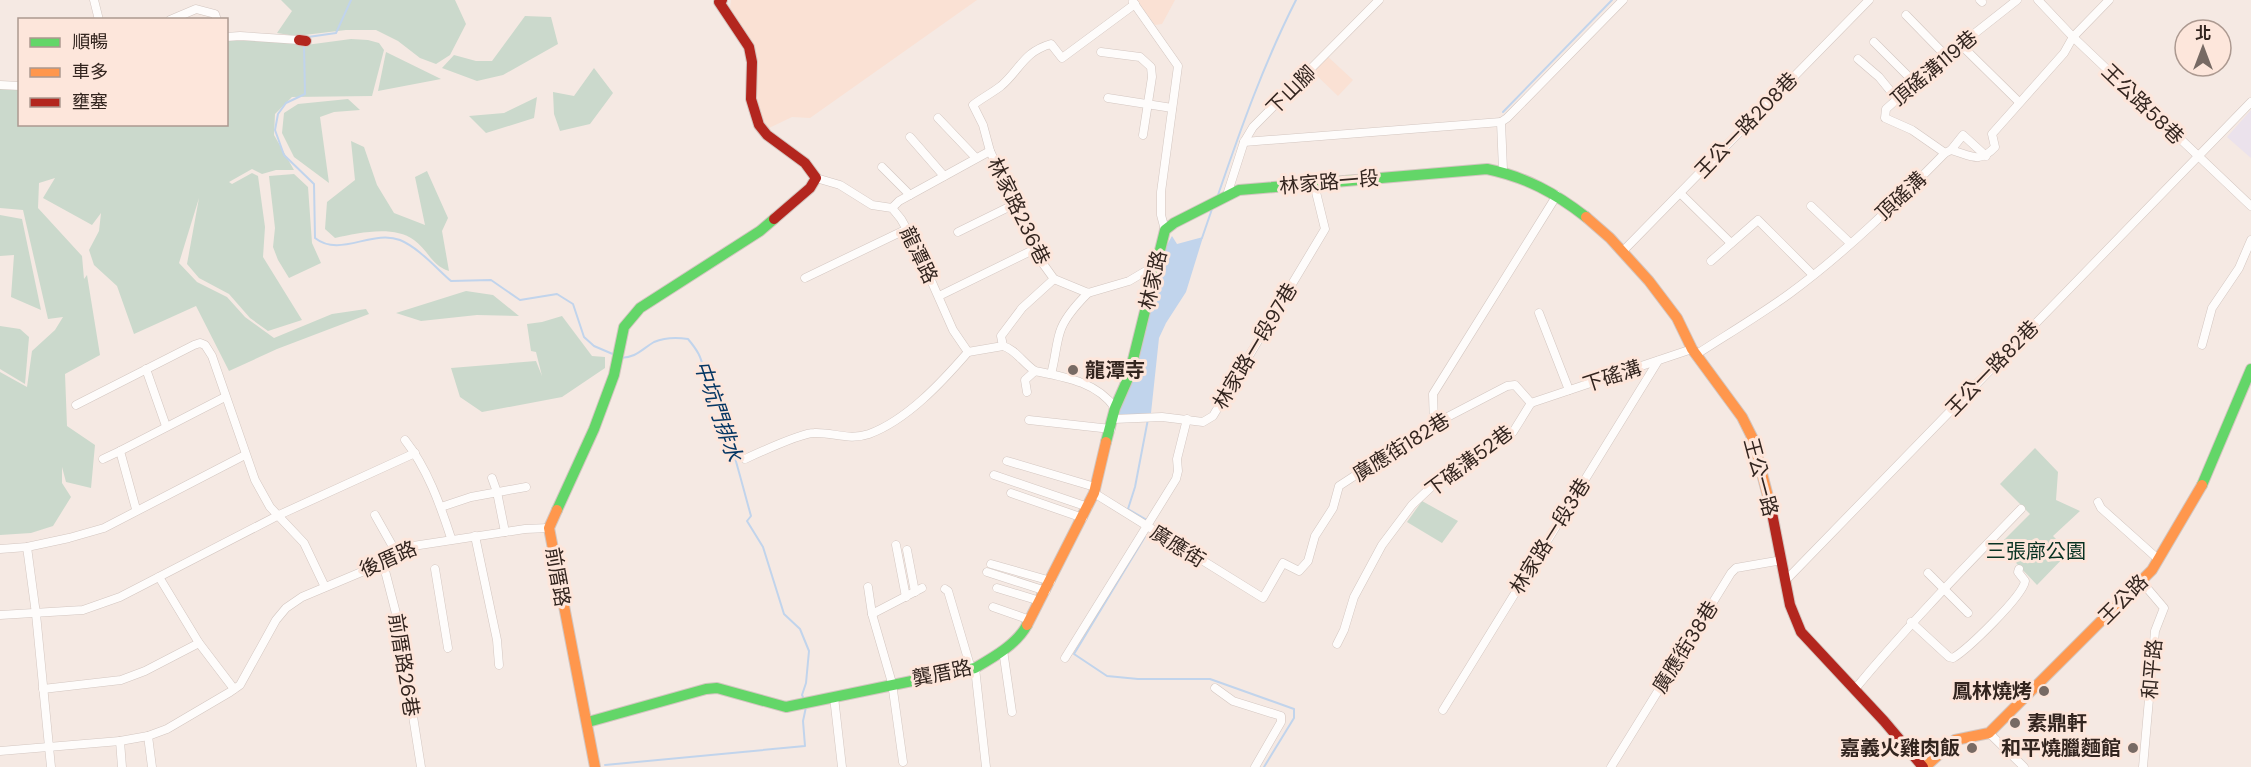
<svg xmlns="http://www.w3.org/2000/svg" width="2251" height="767" viewBox="0 0 2251 767" font-family="'DM Sans','Noto Sans TC',sans-serif">
<rect width="100%" height="100%" fill="#f5e9e3"/>
<g fill="#fae1d4">
<path d="M731,0h246l-167,118 -18,-1 -25,12 -8,-13 -7,-69 -22,-39z"/>
<path d="M1136,0h39l-13,24 -7,1z"/>
<path d="M1326,55l27,25 -15,16 -27,-26z"/>
</g>
<path fill="#ebe2ec" d="M2251,110v48l-24,-21z"/>
<g fill="#cbd9cc">
<path d="M281,0h174l11,24 -16,31 -14,9 -16,-6 -22,-17 -22,-11h-30l-50,6 -19,-3 15,-22z"/>
<path d="M525,16l26,1 7,27 -55,31 -26,6 -35,-13 12,-13 22,6h16z"/>
<path d="M227,37l79,8 45,-6 17,1 11,3 5,7 -12,46 -80,1 -17,17 -1,21 20,35h-18l-14,4 -10,-5 -23,13 3,2 20,-11 6,3 7,51 -2,30 39,63 -34,11 -18,-13 -21,-24 -30,-16 -12,-14 12,-66 -20,65 18,19 30,15 18,20 29,21 58,-24 34,-5 3,5 -92,35 -48,22 -33,-65 -62,28 -17,-48 -23,-21 -5,-15 10,-19 2,-18 -9,12 -49,-27 12,-20 -16,5 -1,25 44,48 2,23 3,-4 13,80 -35,19 2,52 28,19 -4,43 -25,-6 -4,-15v16l9,14 -18,29 -22,7 -31,2v-163l27,15 5,-36 23,-21 8,-13 -15,2 -25,-109 -23,-2v-119h19l1,35h206z"/>
<path d="M386,52l55,27 -63,12z"/>
<path d="M594,68l19,25 -23,31 -30,7 -6,-17 -1,-22 21,4z"/>
<path d="M537,97l-3,21 -48,15 -17,-17 35,-3z"/>
<path d="M348,99l12,11 -26,2 -14,5 9,66 -35,-26 -12,-24 2,-20 14,-9z"/>
<path d="M351,141l13,6 13,38 17,28 31,12 -10,-48 12,-6 21,47 -6,13 7,40c-17,-5 -21,-21 -35,-31 -21,-15 -55,-7 -79,-2l-10,-9 2,-27 28,-22z"/>
<path d="M294,174l14,13 4,56 9,20 -32,15 -11,-18 -5,-13 2,-19 -6,-52z"/>
<path d="M0,215l22,4 19,91 -30,-13 3,-42 -14,1z"/>
<path d="M466,291l27,4 26,21 -42,-1 -56,6 -25,-8z"/>
<path d="M562,316l30,40 13,1v11l-43,29 -80,15 -22,-15 -9,-29 85,-7 6,15 -6,-24 -5,-1 -4,-27 15,-2z"/>
<path d="M0,326l20,3 9,8 -4,47 -25,-15z"/>
<path d="M2035,448l23,24 -2,28 24,11 -27,25 16,16 -32,33 -38,-40 31,-31 -30,-30z"/>
<path d="M1422,501l36,20 -16,22 -35,-21z"/>
</g>
<path fill="#c1d4ec" d="M1172,236l5,8 26,-7 -17,55 -20,31 -7,15 -8,75 -8,3 -25,1 25,-77 21,-90z"/>
<g fill="none" stroke-linecap="round" stroke-linejoin="round">
<g stroke="#c1d4ec" stroke-width="2">
<path d="M308,37l28,-4 15,-33"/>
<path d="M304,45l1,49 -19,9 -8,11 -3,16 9,25 30,29 1,54c25,20 57,-9 85,2 19,8 36,28 51,41l40,-1 29,20 37,-6 16,10 11,33 10,9 21,9"/>
<path d="M1503,112l109,-112"/>
<path d="M1218,195c23,-67 46,-132 78,-195"/>
<path d="M1202,238l10,-29"/>
<path d="M620,358c16,0 22,-9 34,-16 12,-5 22,-5 34,-3 15,18 12,20 19,40 4,11 9,20 13,30 12,35 21,71 31,107l-4,5 16,26 21,67 16,15 9,22 -3,32 -4,12 2,4"/>
<path d="M1147,520l-19,-11 7,-22 13,-68"/>
<path d="M1146,535l-72,119 33,22 31,3h72l84,30v9l-30,49"/>
<path d="M605,765l200,-19 -2,-25 3,-14"/>
</g>
<defs>
<g id="street">
<path d="M94,0l5,20"/>
<path d="M1980,0l2,2"/>
<path d="M2038,0l35,37 178,169"/>
<path d="M1133,2l45,64 -17,126v23l4,15"/>
<path d="M1135,4l-73,54 -11,-14c-28,8 -31,26 -50,42 -9,7 -19,12 -28,19l10,20 7,26 51,110 13,18 34,14 41,-12 27,-16"/>
<path d="M1906,15l40,41"/>
<path d="M170,20l26,-11 19,5 2,6"/>
<path d="M226,37l14,-1 59,4"/>
<path d="M1874,42l41,41"/>
<path d="M1961,45l58,57"/>
<path d="M1101,52l39,5 11,10 1,10 -9,58"/>
<path d="M1858,59l21,18 18,22"/>
<path d="M0,85l20,1"/>
<path d="M1108,98l64,10"/>
<path d="M938,118l38,40"/>
<path d="M910,137l34,39"/>
<path d="M1244,142l257,-20"/>
<path d="M1951,150c21,6 28,14 44,-3l-3,-13 72,-81 9,-16 36,-37"/>
<path d="M1945,153l-33,-23 -27,-12 1,-9 60,-53 71,-56"/>
<path d="M882,167l28,28"/>
<path d="M1503,170l-2,-48 6,-4 116,-118"/>
<path d="M816,178l24,7 32,20 20,3 9,11 14,25 38,86 15,22"/>
<path d="M1680,193l51,50"/>
<path d="M1227,195l17,-53 9,-15 126,-127"/>
<path d="M1811,206l39,37"/>
<path d="M892,208l7,-7 91,-50"/>
<path d="M958,232l57,-28"/>
<path d="M1623,251l246,-251"/>
<path d="M1711,261l47,-41 55,55"/>
<path d="M805,278l102,-49"/>
<path d="M939,296l96,-47"/>
<path d="M1539,313l30,77"/>
<path d="M2202,345l10,-37 27,-40 12,-28"/>
<path d="M1003,346l-2,-10 21,-28 32,-29"/>
<path d="M968,352l35,-6c12,3 21,18 32,25 30,6 62,11 80,37"/>
<path d="M1697,354c31,-20 63,-39 92,-60 56,-41 108,-92 156,-141l6,-3 12,-15 23,21"/>
<path d="M146,369l20,57"/>
<path d="M1051,374c4,-14 5,-30 9,-42 4,-14 18,-29 28,-39"/>
<path d="M1027,392l-2,-12 10,-9"/>
<path d="M1531,403l161,-54"/>
<path d="M76,405l118,-60 6,-2 5,2 7,11 43,124 15,27 34,36 21,44"/>
<path d="M1114,419l48,-2 41,5 10,-6 112,-187 -11,-45"/>
<path d="M1029,420l82,9"/>
<path d="M1434,424l-1,-30 124,-199"/>
<path d="M405,440c22,28 35,64 46,98"/>
<path d="M103,459l17,-8"/>
<path d="M745,459c13,-6 57,-26 69,-26 19,-1 35,8 55,1 38,-14 73,-52 99,-82"/>
<path d="M1007,461l88,26"/>
<path d="M994,475l94,32"/>
<path d="M492,478l5,14 8,40"/>
<path d="M1011,493l72,25"/>
<path d="M1094,493l169,105 20,-35 16,8 9,-10 7,-25 18,-28 6,-22 95,-62 73,-38 8,-1 16,18"/>
<path d="M2098,502l3,6 57,51"/>
<path d="M441,507l30,-10 55,-10"/>
<path d="M136,509l-16,-58 105,-54"/>
<path d="M375,515l22,39"/>
<path d="M475,536l22,104 2,25"/>
<path d="M896,545l10,52"/>
<path d="M27,547l9,67 15,153"/>
<path d="M0,549l27,-2 42,-9 35,-10 141,-73"/>
<path d="M907,550l8,42"/>
<path d="M383,563l15,58 23,146"/>
<path d="M991,564l60,17"/>
<path d="M435,569l13,79"/>
<path d="M987,572l59,19"/>
<path d="M1928,573l40,40"/>
<path d="M159,577l40,66 35,46"/>
<path d="M1786,580l465,-478"/>
<path d="M2141,581l23,27 -9,23 -12,136"/>
<path d="M868,587l4,27 20,69 11,79"/>
<path d="M997,588l43,13"/>
<path d="M945,589l3,2 23,78"/>
<path d="M993,607l37,13"/>
<path d="M872,614l50,-26"/>
<path d="M0,615l83,-5 37,-13 159,-82 136,-62"/>
<path d="M1911,622l38,35 4,1c15,-9 70,-62 72,-77l-7,-9 1,-3"/>
<path d="M1337,644l7,-14 10,-33 28,-52 30,-40 34,-32 67,-41 18,-29"/>
<path d="M1003,650l9,62"/>
<path d="M1065,658l111,-179 2,-8 -1,-12 10,-40"/>
<path d="M975,668l11,99"/>
<path d="M1215,688l18,13 48,15v6l-26,45"/>
<path d="M43,689l78,-9 24,-9 54,-28"/>
<path d="M1855,689c52,-63 109,-121 166,-180"/>
<path d="M834,697l8,70"/>
<path d="M1443,710l215,-349"/>
<path d="M1989,733l35,34"/>
<path d="M148,736l4,31"/>
<path d="M0,751l120,-10"/>
<path d="M122,767l-2,-26 28,-5 19,-7 63,-37 10,-7 36,-65 10,-12 16,-11 81,-34 21,-14 9,-3 112,-17 24,-1"/>
<path d="M1611,767l120,-194 5,-5 46,-8"/>
</g>
<g id="fast">
<path d="M1106,442l9,-34 14,-32 36,-146 9,-7 65,-33 248,-21c39,8 68,24 99,48"/>
<path d="M2202,485l49,-116"/>
<path d="M557,510l37,-81 20,-54 10,-48 16,-19 120,-77 14,-12"/>
<path d="M588,722l118,-33 11,-1 69,19 189,-39c19,-11 42,-24 52,-43"/>
</g>
<g id="slow">
<path d="M1586,217l24,21 39,43 28,37 15,31 50,68 11,22 18,69"/>
<path d="M557,510l-8,18 46,239"/>
<path d="M1027,625l67,-132 12,-51"/>
<path d="M1925,767l30,-27 34,-7 163,-163 50,-85"/>
</g>
<g id="jam">
<path d="M722,0l-3,2 30,45 3,15 -1,37 8,26 8,10 38,28 11,15 -6,10 -36,31"/>
<path d="M299,40l7,1"/>
<path d="M1771,508l19,97 11,27 83,89 39,46"/>
</g>
</defs>
<use href="#street" stroke="#d3c6c0" stroke-width="9"/>
<use href="#fast" stroke="#d3c6c0" stroke-width="12"/>
<use href="#slow" stroke="#d3c6c0" stroke-width="12"/>
<use href="#jam" stroke="#d3c6c0" stroke-width="12"/>
<use href="#street" stroke="#fefcfb" stroke-width="8"/>
<use href="#fast" stroke="#63d668" stroke-width="10"/>
<use href="#slow" stroke="#ff974d" stroke-width="10"/>
<use href="#jam" stroke="#b3261e" stroke-width="10"/>
</g>
<g fill="#776a64" stroke="#fde6db" stroke-width="2">
<circle cx="1073" cy="370" r="6"/>
<circle cx="2044" cy="691" r="6"/>
<circle cx="2015" cy="723" r="6"/>
<circle cx="1972" cy="748" r="6"/>
<circle cx="2133" cy="748" r="6"/>
</g>
<g text-anchor="middle" stroke-width="6" stroke-linejoin="round" paint-order="stroke">
<g font-size="20" fill="#33251f" stroke="#fde6db">
<text transform="translate(1934 68) rotate(-40)" y="7">頂磘溝119巷</text>
<text transform="translate(1291 90) rotate(-45)" y="7">下山腳</text>
<text transform="translate(2143 104) rotate(44)" y="7">王公路58巷</text>
<text transform="translate(1746 125) rotate(-46)" y="7">王公一路208巷</text>
<text transform="translate(1329 182) rotate(-5)" y="7">林家路一段</text>
<text transform="translate(1901 196) rotate(-43)" y="7">頂磘溝</text>
<text transform="translate(1019 211) rotate(64)" y="7">林家路236巷</text>
<text transform="translate(919 255) rotate(64)" y="7">龍潭路</text>
<text transform="translate(1153 280) rotate(-77)" y="7">林家路</text>
<text transform="translate(1255 346) rotate(-59)" y="7">林家路一段97巷</text>
<text transform="translate(1992 368) rotate(-46)" y="7">王公一路82巷</text>
<text transform="translate(1612 376) rotate(-18)" y="7">下磘溝</text>
<text transform="translate(1401 447) rotate(-32)" y="7">廣應街182巷</text>
<text transform="translate(1469 461) rotate(-37)" y="7">下磘溝52巷</text>
<text transform="translate(1761 477) rotate(75)" y="7">王公一路</text>
<text transform="translate(1550 536) rotate(-58)" y="7">林家路一段3巷</text>
<text transform="translate(1178 546) rotate(32)" y="7">廣應街</text>
<text transform="translate(388 559) rotate(-24)" y="7">後厝路</text>
<text transform="translate(558 577) rotate(80)" y="7">前厝路</text>
<text transform="translate(2123 599) rotate(-45)" y="7">王公路</text>
<text transform="translate(1685 647) rotate(-58)" y="7">廣應街38巷</text>
<text transform="translate(404 665) rotate(81)" y="7">前厝路26巷</text>
<text transform="translate(2152 669) rotate(-85)" y="7">和平路</text>
<text transform="translate(942 673) rotate(-12)" y="7">龔厝路</text>
</g>
<g font-size="20" font-weight="bold" fill="#33251f" stroke="#fde6db" text-anchor="end">
<text x="1085" y="377" text-anchor="start">龍潭寺</text>
<text x="2032" y="698">鳳林燒烤</text>
<text x="2027" y="730" text-anchor="start">素鼎軒</text>
<text x="1960" y="755">嘉義火雞肉飯</text>
<text x="2121" y="755">和平燒臘麵館</text>
</g>
<g font-size="20" fill="#083222" stroke="#fde6db">
<text x="2036" y="558">三張廍公園</text>
</g>
<g font-size="21" font-style="italic" fill="#053663" stroke="#fde6db">
<text transform="translate(718 411) rotate(71)" y="7">中坑門排水</text>
</g>
</g>
<rect x="18" y="18" width="210" height="108" fill="#fde6db" stroke="#ac9990" stroke-width="1.5"/>
<rect x="30" y="38" width="30" height="9" fill="#63d668" stroke="#ac9990" stroke-width="1.5"/>
<text x="72" y="48" font-size="18" fill="#33251f">順暢</text>
<rect x="30" y="68" width="30" height="9" fill="#ff974d" stroke="#ac9990" stroke-width="1.5"/>
<text x="72" y="78" font-size="18" fill="#33251f">車多</text>
<rect x="30" y="98" width="30" height="9" fill="#b3261e" stroke="#ac9990" stroke-width="1.5"/>
<text x="72" y="108" font-size="18" fill="#33251f">壅塞</text>
<g transform="translate(2203 48)"><circle r="28" fill="#fde6db" stroke="#ac9990" stroke-width="1.5"/>
<path d="M0-4.5L10 22L0 15L-10 22Z" fill="#776a64"/>
<text y="-9" font-size="16" font-weight="bold" text-anchor="middle" fill="#33251f">北</text>
</g>
</svg>
